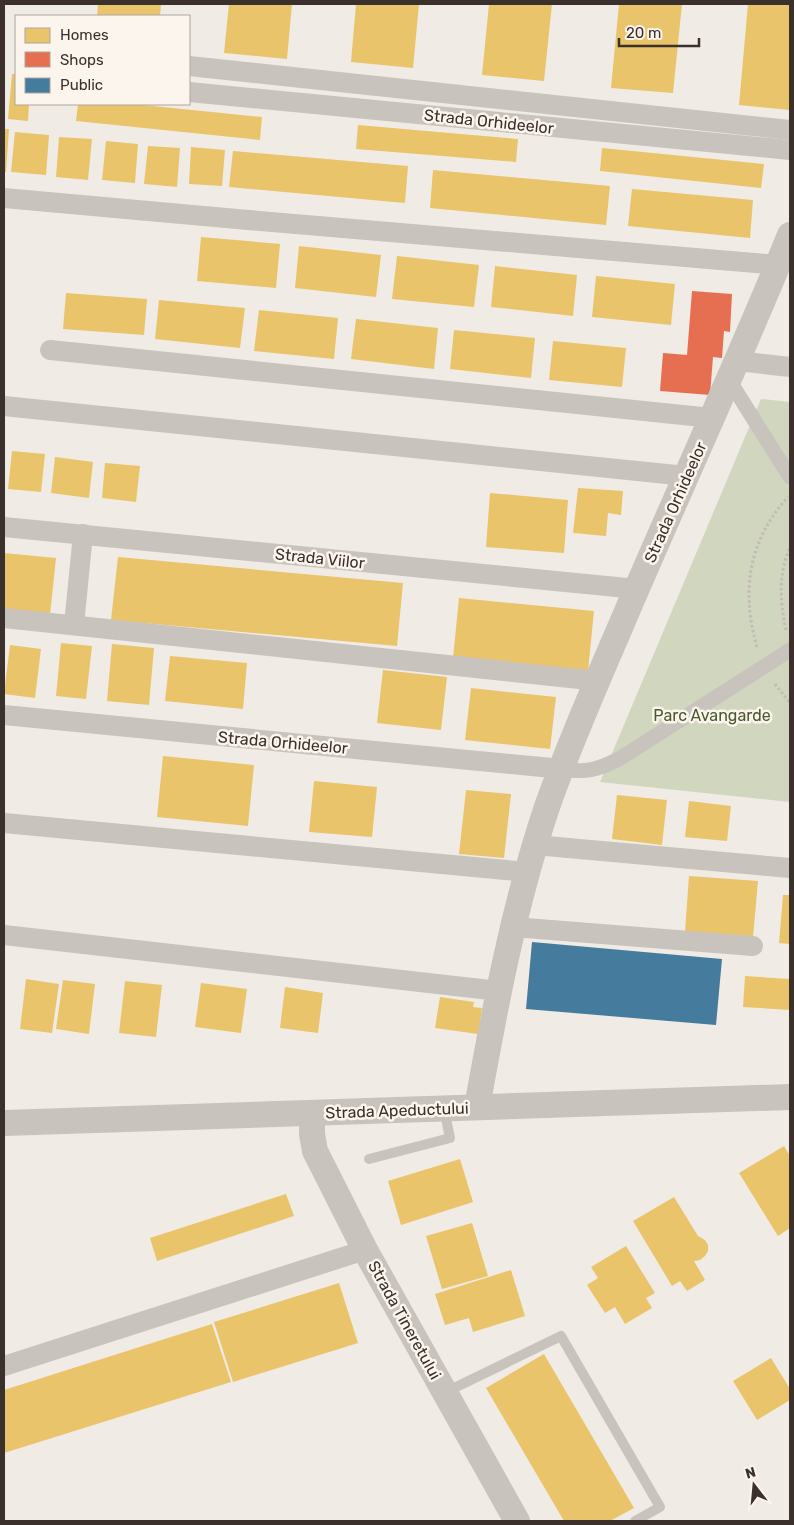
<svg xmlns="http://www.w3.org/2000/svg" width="794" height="1525" viewBox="0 0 794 1525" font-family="Rubik,sans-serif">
<rect width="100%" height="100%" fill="#f0ebe5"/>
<path fill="#d1d6bf" d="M761,399l29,3v400l-190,-20z"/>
<g fill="#e9c46a">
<path d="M98,4h63l-1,12h-63z"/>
<path d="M229,4h63l-5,55 -63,-6z"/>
<path d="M356,4h63l-6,64 -62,-6z"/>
<path d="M489,4h63l-8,77 -62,-6z"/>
<path d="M619,4h63l-9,89 -62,-5z"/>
<path d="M748,4h42v106l-51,-5z"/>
<path d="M12,74h4v30h13l-1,17 -20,-2z"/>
<path d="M78,104h55l129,13 -2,23 -184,-19z"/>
<path d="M358,125l160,14 -2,23 -160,-13z"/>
<path d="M4,129h5l-3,43h-2z"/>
<path d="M15,132l34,3 -3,40 -35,-3z"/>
<path d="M59,137l33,2 -4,41 -32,-3z"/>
<path d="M106,141l32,3 -3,39 -33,-3z"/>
<path d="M148,146l32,2 -3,39 -33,-3z"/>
<path d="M191,147l34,3 -3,36 -33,-2z"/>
<path d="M602,148l162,16 -3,24 -161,-17z"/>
<path d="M233,151l175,15 -3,37 -176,-16z"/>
<path d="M433,170l177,16 -4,39 -176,-17z"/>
<path d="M632,189l121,11 -3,38 -122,-12z"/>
<path d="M201,237l79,7 -4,44 -79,-7z"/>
<path d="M299,246l82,9 -5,42 -81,-9z"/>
<path d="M397,256l82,9 -5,42 -82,-8z"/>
<path d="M495,266l82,9 -4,41 -82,-9z"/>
<path d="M596,276l79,8 -4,41 -79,-8z"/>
<path d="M66,293l81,6 -3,36 -81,-6z"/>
<path d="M159,300l86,8 -5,40 -85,-9z"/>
<path d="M259,310l79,8 -4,41 -80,-8z"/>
<path d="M356,319l82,9 -4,41 -83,-10z"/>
<path d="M454,330l81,8 -4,40 -81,-9z"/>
<path d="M553,341l73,7 -4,39 -73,-7z"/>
<path d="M12,451l33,3 -4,38 -33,-3z"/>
<path d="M55,457l38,5 -4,36 -38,-5z"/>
<path d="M105,463l35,3 -4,36 -34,-4z"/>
<path d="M578,488l45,3 -2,24 -13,-2 -2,23 -33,-3z"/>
<path d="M490,493l78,7 -4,53 -78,-6z"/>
<path d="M4,553l52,5 -6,57 -46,-5z"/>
<path d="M118,557l285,26 -6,63 -286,-26z"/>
<path d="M459,598l135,13 -6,60 -135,-13z"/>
<path d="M61,643l31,3 -6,53 -30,-3z"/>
<path d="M112,644l42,4 -5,57 -42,-4z"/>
<path d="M10,645l31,4 -6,49 -31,-4z"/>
<path d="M170,656l77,7 -4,46 -78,-8z"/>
<path d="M383,670l64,7 -6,53 -64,-7z"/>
<path d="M471,688l85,9 -6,52 -85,-9z"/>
<path d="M163,756l91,9 -6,61 -91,-9z"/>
<path d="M314,781l63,6 -5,50 -63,-5z"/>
<path d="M466,790l45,4 -7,64 -45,-4z"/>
<path d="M617,795l50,5 -5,45 -50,-6z"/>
<path d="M689,801l42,5 -4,35 -42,-4z"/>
<path d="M689,876l69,5 -5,56 -68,-5z"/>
<path d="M783,895h7v49l-11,-1z"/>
<path d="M745,976l45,3v31l-47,-3z"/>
<path d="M26,979l33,5 -7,49 -32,-4z"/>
<path d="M63,980l32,4 -6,50 -33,-5z"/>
<path d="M125,981l37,4 -6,52 -37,-4z"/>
<path d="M201,983l46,6 -6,44 -46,-6z"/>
<path d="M285,987l38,6 -5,40 -38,-5z"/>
<path d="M440,997l34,5 -1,5 9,1 -4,26 -43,-6z"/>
<path d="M784,1146l6,10v72l-12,8 -39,-63z"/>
<path d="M460,1159l13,43 -72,23 -13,-44z"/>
<path d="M286,1194l8,22 -137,45 -7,-23z"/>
<path d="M674,1197l24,39 7,4 3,5v6l-3,5 -5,4 -6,1 11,19 -18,11 -7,-10 -8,5 -39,-65z"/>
<path d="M472,1223l16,53 -46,13 -16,-53z"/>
<path d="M626,1246l29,47 -9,5 6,10 -27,16 -10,-17 -10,6 -18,-28 11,-7 -7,-11z"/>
<path d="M511,1270l14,46 -52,16 -4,-14 -24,7 -10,-31z"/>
<path d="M339,1283l19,60 -125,39 -19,-60z"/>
<path d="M212,1324l19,58 -227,71v-63z"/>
<path d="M544,1354l90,154 -24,13h-46l-78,-133z"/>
<path d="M771,1358l19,31v11l-33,20 -24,-39z"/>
</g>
<path fill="#e76f51" d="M692,291l40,3 -2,38 -6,-1 -2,27 -9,-1 -3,38 -50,-4 3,-38 24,2z"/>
<path fill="#457b9d" d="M532,942l190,17 -6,66 -190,-16z"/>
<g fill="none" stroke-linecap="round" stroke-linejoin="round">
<g stroke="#c2bbb6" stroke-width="3" stroke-dasharray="2.5 2.5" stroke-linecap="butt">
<path d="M786,630c-6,-28 -8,-56 4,-82"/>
<path d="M757,647c-16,-56 -9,-106 31,-150"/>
<path d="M775,684l15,19"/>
</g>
<g stroke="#c9c3be" stroke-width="10">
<path d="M369,1159l81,-21 -6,-29"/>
<path d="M446,1392l115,-56 99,171 -25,14"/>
</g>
<g stroke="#c9c3be" stroke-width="15">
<path d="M729,380l61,97"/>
<path d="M562,769c24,4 35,1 57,-10l171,-109"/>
</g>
<g stroke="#c9c3be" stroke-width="20">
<path d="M189,66l601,64"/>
<path d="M189,92l601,58"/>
<path d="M4,198l233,21 541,46"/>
<path d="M50,350l662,68"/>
<path d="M737,361l53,6"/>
<path d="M4,406l682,70"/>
<path d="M4,527l633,62"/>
<path d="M4,618l594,63"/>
<path d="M74,625l9,-91"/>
<path d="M4,715l558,54"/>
<path d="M4,823l523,49"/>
<path d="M535,845l255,23"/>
<path d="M513,927l240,19"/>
<path d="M4,935l495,56"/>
<path d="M4,1366l361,-116"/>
</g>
<g stroke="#c9c3be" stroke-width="26">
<path d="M477,1107c18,-100 37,-202 70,-300 21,-60 47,-119 72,-177 56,-132 117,-262 171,-395"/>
<path d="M312,1113v21l3,17 50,99 152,271"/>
<path d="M4,1123l786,-26"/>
</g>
</g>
<g text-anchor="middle" stroke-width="5" stroke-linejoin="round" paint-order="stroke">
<g font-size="16" fill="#3b302b" stroke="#fbf5ee">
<text transform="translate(489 121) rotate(6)" y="6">Strada Orhideelor</text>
<text transform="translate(675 502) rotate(-66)" y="6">Strada Orhideelor</text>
<text transform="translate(320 558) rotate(6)" y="6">Strada Viilor</text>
<text transform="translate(283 742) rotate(5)" y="6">Strada Orhideelor</text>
<text transform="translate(397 1110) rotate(-2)" y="6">Strada Apeductului</text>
<text transform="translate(405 1320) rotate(61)" y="6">Strada Tineretului</text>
</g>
<g font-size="16" fill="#4a5a2e" stroke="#fbf5ee">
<text x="712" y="721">Parc Avangarde</text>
</g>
</g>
<rect width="794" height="1525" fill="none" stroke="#3b302b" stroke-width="10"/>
<rect x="15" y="15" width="175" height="90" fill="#fbf5ee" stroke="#aea6a0"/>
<rect x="25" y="28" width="25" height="15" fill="#e9c46a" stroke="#aea6a0"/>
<text x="60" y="40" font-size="15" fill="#3b302b">Homes</text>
<rect x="25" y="52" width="25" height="15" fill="#e76f51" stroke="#aea6a0"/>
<text x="60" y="65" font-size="15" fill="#3b302b">Shops</text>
<rect x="25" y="78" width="25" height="15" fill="#457b9d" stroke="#aea6a0"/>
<text x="60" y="90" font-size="15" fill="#3b302b">Public</text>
<g transform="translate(754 1485) rotate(344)" stroke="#fbf5ee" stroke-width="4" paint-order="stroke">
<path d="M0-4L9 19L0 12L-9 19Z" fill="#3b302b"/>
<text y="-8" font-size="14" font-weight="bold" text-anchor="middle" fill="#3b302b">N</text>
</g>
<path d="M619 38v8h80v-8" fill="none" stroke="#3b302b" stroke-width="2.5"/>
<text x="626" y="38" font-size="15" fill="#3b302b" stroke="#fbf5ee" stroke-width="4" paint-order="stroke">20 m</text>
</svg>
